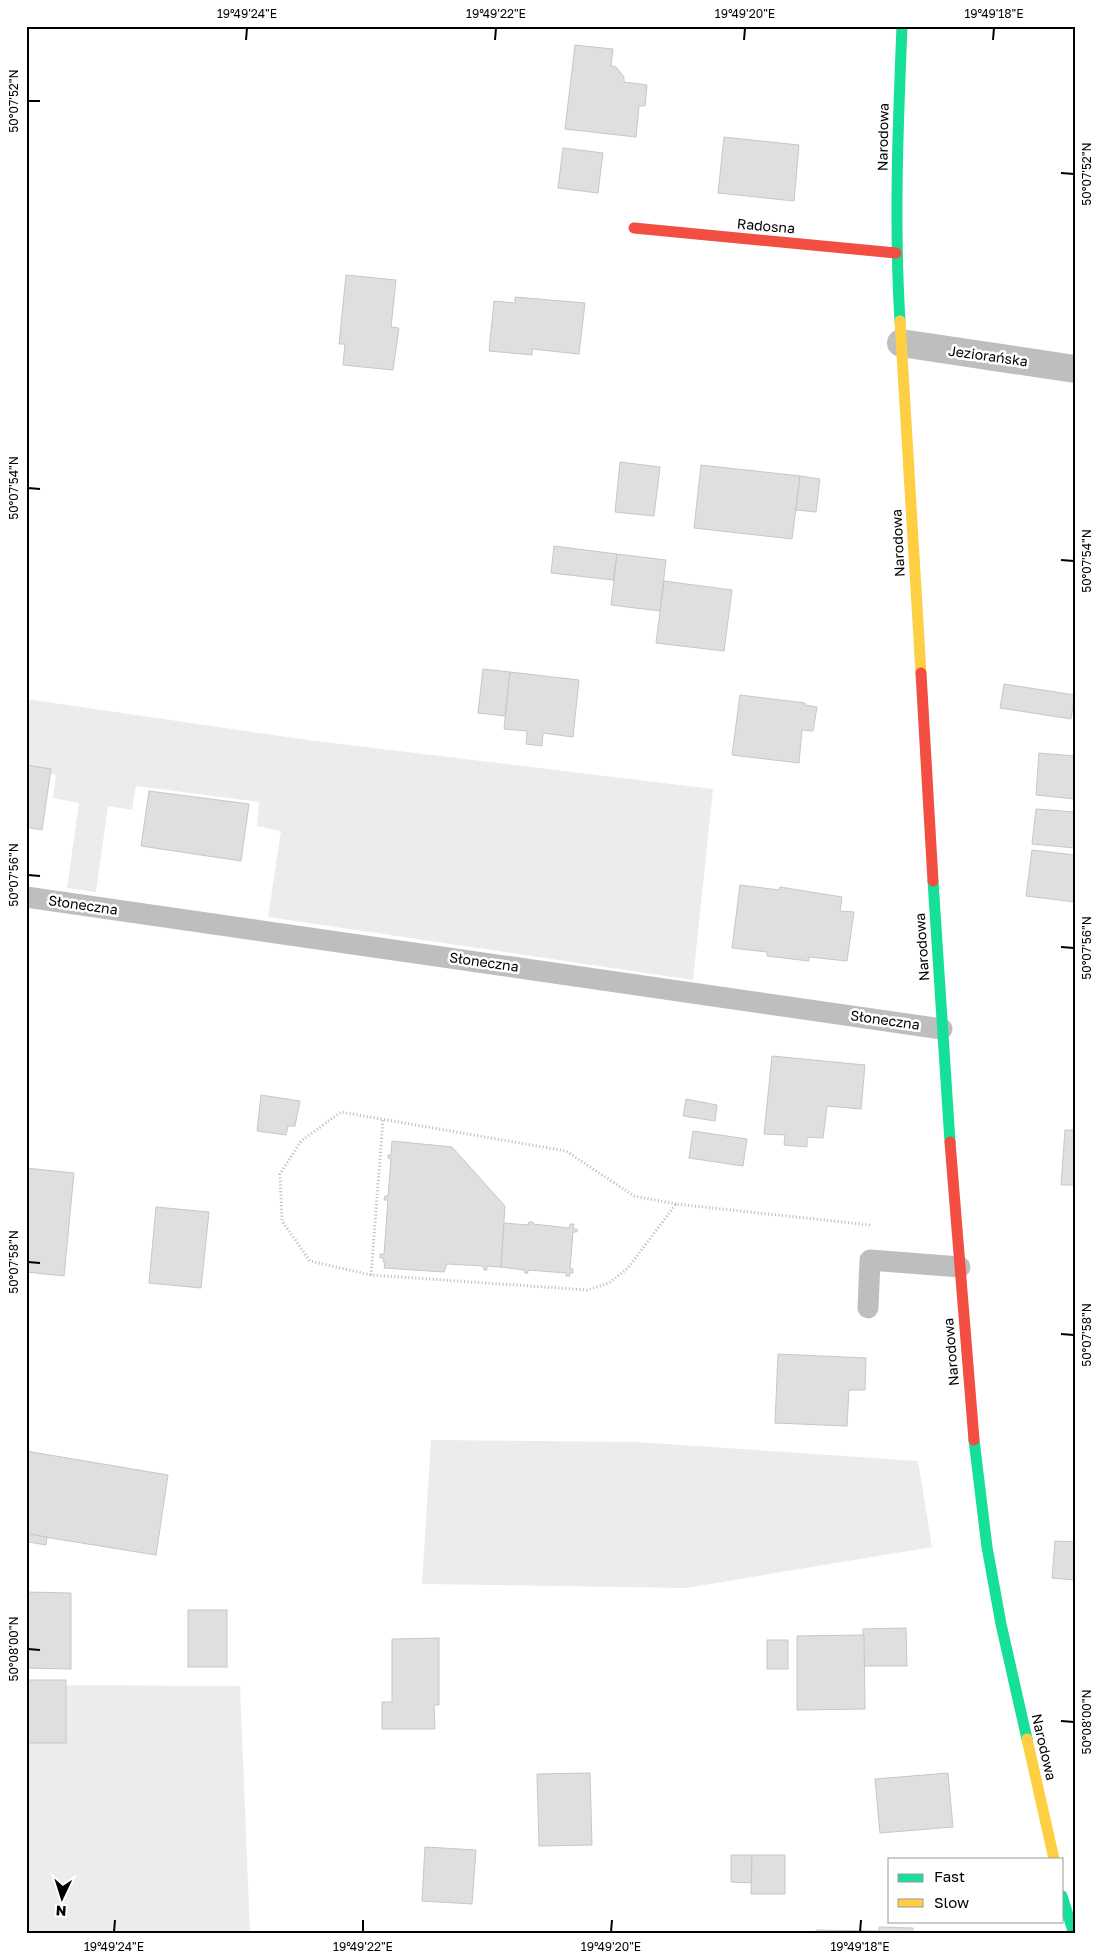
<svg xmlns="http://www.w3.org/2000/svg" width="1101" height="1960" viewBox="0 0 1101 1960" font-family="'Golos Text',sans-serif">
<rect width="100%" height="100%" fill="#fff"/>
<g fill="#ececec">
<path d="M26,699l282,41 405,49 -20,191 -425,-63 13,-86 -24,-5 2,-24 -123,-16 -4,24 -24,-4 -12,86 -29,-4 12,-85 -26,-5 3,-23 -30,-4z"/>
<path d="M431,1440l205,2 282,19 14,86 -246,41 -264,-4z"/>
<path d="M26,1685l214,1 10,248h-224z"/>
</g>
<g fill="#dfdfdf" stroke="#c7c7c7">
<path d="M575,45l38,4 -2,17 5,1 8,10v5l23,3 -2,21h-6l-3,31 -71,-8z"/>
<path d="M724,137l75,8 -5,56 -76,-8z"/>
<path d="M563,148l40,5 -5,40 -40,-5z"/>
<path d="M346,275l50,5 -5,47 8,1 -6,42 -50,-5 2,-21h-6z"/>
<path d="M515,297l70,6 -6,51 -47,-5v6l-43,-4 5,-50 21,2z"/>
<path d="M620,462l40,5 -6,49 -39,-4z"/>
<path d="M701,465l99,11 -8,63 -98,-11z"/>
<path d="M800,476l20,3 -4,33 -20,-2z"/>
<path d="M554,546l63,8 -4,26 -62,-7z"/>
<path d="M617,554l49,6 -6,51 -49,-6z"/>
<path d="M664,581l68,9 -8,61 -68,-8z"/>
<path d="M483,669l27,3 -5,44 -27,-3z"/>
<path d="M510,672l69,8 -6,57 -30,-4 -1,13 -16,-2 1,-13 -23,-2z"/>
<path d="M1004,684l71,11 -4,24 -71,-11z"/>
<path d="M740,695l65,8v2l12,2 -4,24 -11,-1 -3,33 -67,-8z"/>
<path d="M1039,753l36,3v43l-39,-4z"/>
<path d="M26,765l25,4 -9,61 -16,-3z"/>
<path d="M149,791l100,13 -8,57 -100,-15z"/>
<path d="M1036,809l39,3v36l-43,-4z"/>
<path d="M1032,850l43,5v47l-49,-6z"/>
<path d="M740,885l39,5 1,-3 62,10 -2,14 14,1 -7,49 -38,-4v4l-42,-5v-4l-35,-4z"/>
<path d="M772,1056l93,9 -4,44 -34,-3 -4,32 -16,-1v10l-23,-2 1,-10 -21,-1z"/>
<path d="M261,1095l39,6 -5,25h-7l-2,9 -29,-4z"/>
<path d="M686,1099l31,6 -2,16 -32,-5z"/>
<path d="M1065,1130h10v55h-14z"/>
<path d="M693,1131l54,8 -4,27 -54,-8z"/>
<path d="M392,1141l60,6 53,59 -4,61 -14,-1v4h-3l-1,-4 -36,-2 -3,8 -60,-4 1,-6h-2l1,-4h-4v-4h4l4,-54h-4l1,-4h3l3,-37 -3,-1v-3h3z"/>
<path d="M26,1168l48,5 -10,103 -38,-4z"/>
<path d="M156,1207l53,5 -8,76 -52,-5z"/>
<path d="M529,1222h4v2l36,4 1,-4h4l-1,5h4v3h-4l-3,37h3v4h-4l1,3h-4v-3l-38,-3v3h-3l-1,-3 -23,-3 3,-44 24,2z"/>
<path d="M778,1354l88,4 -1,32h-16l-2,36 -72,-3z"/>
<path d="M26,1451l142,24 -12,80 -130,-21z"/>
<path d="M29,1534l18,3 -1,8 -18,-3z"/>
<path d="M1055,1541l20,1v38l-23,-2z"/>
<path d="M26,1592l45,1v76l-45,-1z"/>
<rect x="188" y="1610" width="39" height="57"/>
<path d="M906,1628l1,38h-43l-1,-37z"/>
<path d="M864,1635l1,74 -68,1v-74z"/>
<path d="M439,1638v67h-5l1,24h-53v-27h10v-63z"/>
<rect x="767" y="1640" width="21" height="29"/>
<rect x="26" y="1680" width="40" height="63"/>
<path d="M590,1773l2,72 -53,1 -2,-72z"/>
<path d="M948,1773l5,54 -73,6 -5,-54z"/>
<path d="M425,1847l51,3 -4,54 -50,-3z"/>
<path d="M731,1855h21v28l-21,-1z"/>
<path d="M752,1855h33v39h-34z"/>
<path d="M879,1927l34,1v6h-97v-4l63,1z"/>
</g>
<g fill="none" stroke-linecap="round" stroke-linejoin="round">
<g stroke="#b9b9b9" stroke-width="3" stroke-dasharray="1 2.5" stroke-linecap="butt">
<path d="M676,1204l-42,-8 -68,-45 -225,-39 -40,29 -21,33 2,47 28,40 61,14 216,15 22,-7 19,-15 48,-64 194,21"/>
<path d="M371,1275l12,-155"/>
</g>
<g stroke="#bebebe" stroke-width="21">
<path d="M26,897l916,132"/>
<path d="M868,1308l2,-48 90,7"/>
</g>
<path stroke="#bebebe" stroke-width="28" d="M901,343l174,26"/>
<g stroke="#16e098" stroke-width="11">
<path d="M900,321c-6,-98 -2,-196 2,-295"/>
<path d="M933,881l17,261"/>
<path d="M974,1440l13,107 14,77 26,115"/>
<path d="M1062,1896l12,38"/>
</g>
<g stroke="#ffcf43" stroke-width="11">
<path d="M900,321l21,352"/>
<path d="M1027,1739l27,120"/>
</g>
<g stroke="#f24e42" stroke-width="11">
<path d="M634,228l262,25"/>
<path d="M921,673l12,208"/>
<path d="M950,1142l24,298"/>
</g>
</g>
<path fill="none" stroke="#000" stroke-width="2" d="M246,40l1,-12M495,40l1,-12M744,40l1,-12M993,40l1,-12M28,101h12M1061,173l13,1M28,488l12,1M1061,560l13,1M28,875l12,1M1061,947l13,1M28,1262l12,1M1061,1334l13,1M28,1649l12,1M1061,1721l13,1M114,1932l1,-12M363,1932v-12M611,1932l1,-12M860,1932l1,-12"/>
<g text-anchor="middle" stroke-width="5" stroke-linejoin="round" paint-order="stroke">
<g font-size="14" fill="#000" stroke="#fff">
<text transform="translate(883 137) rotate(-89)" y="5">Narodowa</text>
<text transform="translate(766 226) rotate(5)" y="5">Radosna</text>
<text transform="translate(988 356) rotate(8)" y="5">Jeziorańska</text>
<text transform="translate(898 543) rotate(-93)" y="5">Narodowa</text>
<text transform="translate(83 905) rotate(8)" y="5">Słoneczna</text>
<text transform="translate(922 947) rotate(-94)" y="5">Narodowa</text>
<text transform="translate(484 962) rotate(8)" y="5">Słoneczna</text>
<text transform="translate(885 1020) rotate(8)" y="5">Słoneczna</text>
<text transform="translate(951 1352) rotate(-95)" y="5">Narodowa</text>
<text transform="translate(1044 1747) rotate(77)" y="5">Narodowa</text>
</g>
</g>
<rect width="1101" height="1960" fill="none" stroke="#ffffff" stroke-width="55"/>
<rect x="888" y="1858" width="175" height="65" fill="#ffffff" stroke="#999999"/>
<rect x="898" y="1874" width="25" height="8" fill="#16e098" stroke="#999999"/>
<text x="934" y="1882" font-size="15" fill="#000000">Fast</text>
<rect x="898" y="1899" width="25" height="8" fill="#ffcf43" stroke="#999999"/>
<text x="934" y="1908" font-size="15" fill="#000000">Slow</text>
<g transform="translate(62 1898) rotate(184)" stroke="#ffffff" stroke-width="4" paint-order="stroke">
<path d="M0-4L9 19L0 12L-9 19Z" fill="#000000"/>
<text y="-8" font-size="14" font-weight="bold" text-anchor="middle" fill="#000000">N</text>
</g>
<rect x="28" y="28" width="1046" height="1904" fill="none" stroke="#000" stroke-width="2"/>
<g font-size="12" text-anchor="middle" fill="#000">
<text x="247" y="18">19°49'24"E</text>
<text x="496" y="18">19°49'22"E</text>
<text x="745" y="18">19°49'20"E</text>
<text x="994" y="18">19°49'18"E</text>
<text transform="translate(14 101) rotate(-90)" y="4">50°07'52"N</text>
<text transform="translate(1087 174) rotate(-90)" y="4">50°07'52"N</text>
<text transform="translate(14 488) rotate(-90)" y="4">50°07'54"N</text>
<text transform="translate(1087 561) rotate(-90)" y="4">50°07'54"N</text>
<text transform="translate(14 875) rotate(-90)" y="4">50°07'56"N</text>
<text transform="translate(1087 948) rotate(-90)" y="4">50°07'56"N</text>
<text transform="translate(14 1262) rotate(-90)" y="4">50°07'58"N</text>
<text transform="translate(1087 1335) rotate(-90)" y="4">50°07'58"N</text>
<text transform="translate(14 1649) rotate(-90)" y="4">50°08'00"N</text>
<text transform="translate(1087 1722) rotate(-90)" y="4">50°08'00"N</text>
<text x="114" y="1951">19°49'24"E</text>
<text x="363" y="1951">19°49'22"E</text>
<text x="611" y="1951">19°49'20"E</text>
<text x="860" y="1951">19°49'18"E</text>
</g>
</svg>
